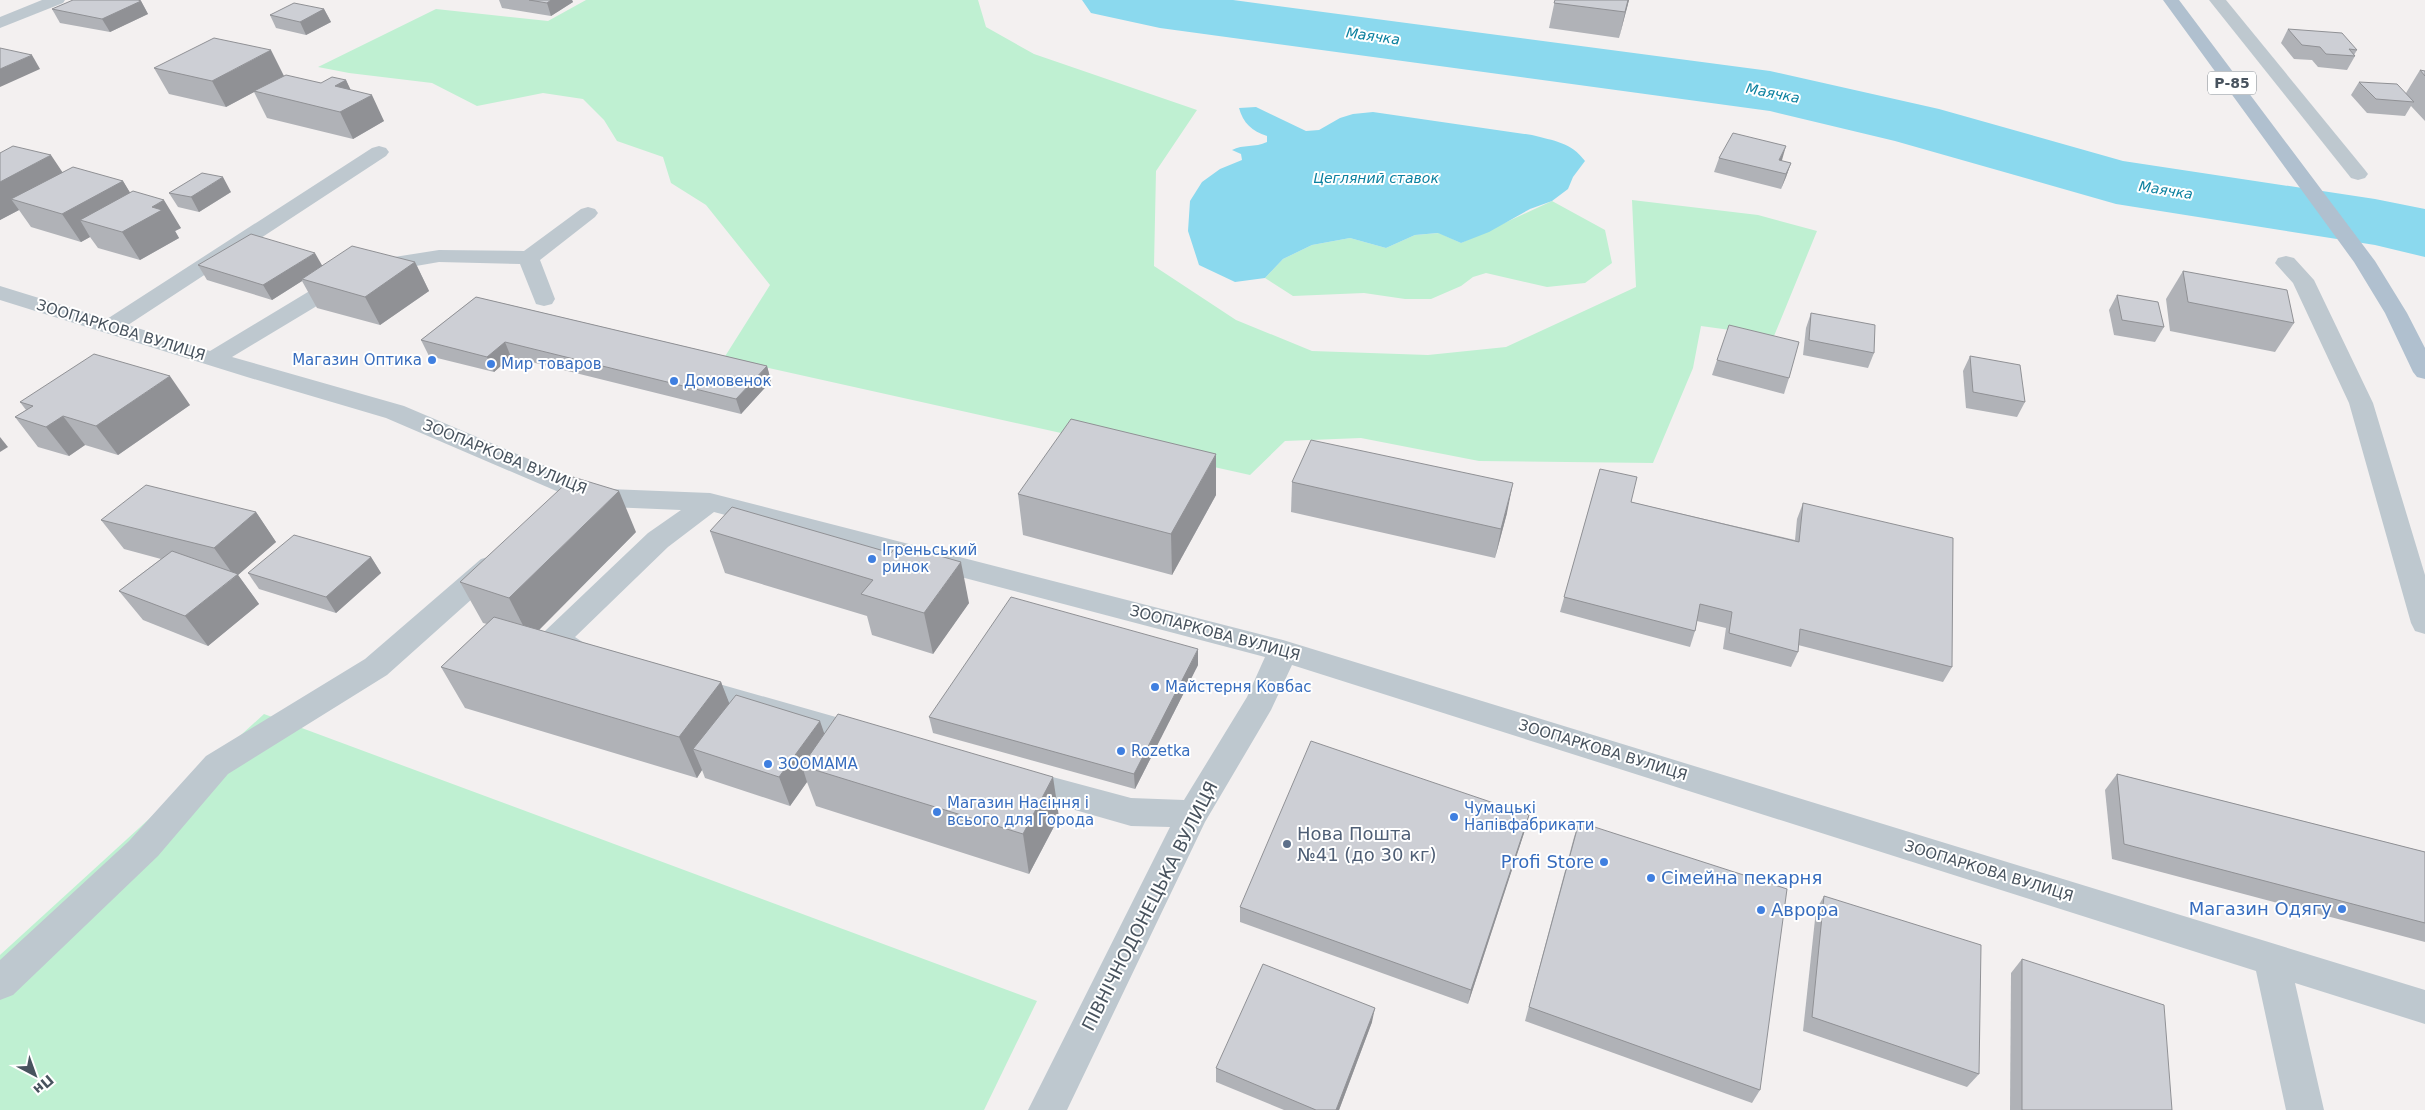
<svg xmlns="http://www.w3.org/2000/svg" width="2425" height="1110" viewBox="0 0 2425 1110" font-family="'DejaVu Sans',sans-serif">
<rect width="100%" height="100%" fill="#f3f0f0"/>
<g fill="#bff0d2">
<path d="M586,0h392l8,27 48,27 163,56 -41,61 -2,95 82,54 76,31 116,4 78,-8 130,-60 -4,-87 126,15 59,16 -43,105 -73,-10 -8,42 -40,95 -174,-2 -118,-23 -76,3 -35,34 -526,-117 46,-73 -64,-80 -35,-22 -8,-26 -46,-16 -13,-21 -21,-21 -40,-6 -66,13 -45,-23 -83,-10 -31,-6 118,-58 112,12z"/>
<path d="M1552,201l53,29 7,33 -27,20 -38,4 -61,-14 -13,4 -12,9 -30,13h-26l-41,-6 -71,3 -28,-18 18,-19 29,-14 38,-7 36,10 29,-13 24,-2 22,10z"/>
<path d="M264,714l773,287 -53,109h-984v-155z"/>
</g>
<path fill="#8bd9ee" d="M1256,107l50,24 13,-1 21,-12 13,-4 20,-2 159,23c22,6 39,7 53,26l-12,16 -5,12 -16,12 -22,8 -41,23 -28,11 -23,-10 -23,2 -29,13 -36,-10 -38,7 -29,14 -18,19 -30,4 -36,-17 -11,-34 2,-30 12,-19 18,-13 22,-9 -1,-6 -9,-4c11,-6 23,-2 35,-8v-6c-15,-5 -24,-13 -28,-28z"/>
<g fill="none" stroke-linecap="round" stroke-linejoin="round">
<path fill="#8bd9ee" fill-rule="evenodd" d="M1082,0h151l537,71 169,38 184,52 252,38 50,10v48l-50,-12 -259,-41 -221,-63 -125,-30 -610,-83 -69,-15z"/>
<g fill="#bec8cf" fill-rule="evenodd">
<path d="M42,0h23l-2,3 -63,25v-11z"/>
<path d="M2209,0h17l139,170 3,4 -3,4 -7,2 -7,-2z"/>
<path d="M379,146l7,2 3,4 -3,4 -258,169 82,26 146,-88 83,-13 85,1 57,-42 7,-2 7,2 3,4 -3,4 -55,43 15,39 -3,5 -8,2 -8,-2 -16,-40 -81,-2 -69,12 -138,83 172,49 181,77 24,6 101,4 573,147 1142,350v34l-130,-41 29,127h-38l-30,-139 -964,-306 -21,45 -66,112 -138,288h-39l142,-283 -39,-1 -112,-32 -11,-4 -5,-9 5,-9 11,-4 112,30 53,2 63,-103 18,-40 -551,-145 -46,35 -93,90 18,12 5,8 -5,8c-3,1 -8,3 -11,3 -14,-1 -35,-18 -42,-29l5,-8 103,-98 33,-23 -72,-3 -41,-11 -182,-78 -139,-41 -247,-77v-14l107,33 265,-171z"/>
<path d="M2286,256l8,2 20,22 59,123 52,172v59l-10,-3 -4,-8 -62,-220 -56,-120 -18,-20 3,-5z"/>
<path d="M491,556l10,3 4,7 -4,7 -114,102 -159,99 -70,82 -145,139 -13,5v-40l129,-119 77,-85 159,-97 116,-100z"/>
<path d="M691,676l173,49 11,3 5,9 -5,9 -11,3 -184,-53 -4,-8 4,-8z"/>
</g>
<path fill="#b0c0cf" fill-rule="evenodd" d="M2163,0h16l196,261 32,52 18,35v31l-8,-2 -4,-5 -28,-59 -31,-51z"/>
</g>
<g fill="#b0b2b7">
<path d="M499,0h73l1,2 -22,14 -49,-8z"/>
<path d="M1555,0h74l-10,38 -70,-10z"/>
<path d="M141,1l7,13 -38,18 -50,-9 -8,-14z"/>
<path d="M324,9l7,13 -25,13 -30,-7 -6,-13z"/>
<path d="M2288,29l69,21 -3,5 1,1 -8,14 -29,-3 -6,-7 -18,-1 -13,-16z"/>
<path d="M154,68l130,8 37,7 25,-3 4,10 34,31 -31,18 -86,-21 -13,-26 -28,15 -57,-13z"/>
<path d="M2420,70l5,1v50l-14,-15 -6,10 -38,-3 -16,-18 8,-13 47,11z"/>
<path d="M0,153l63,20 60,8 7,12 51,35 -6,3 4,7 -39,22 -42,-12 -8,-11 -9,5 -50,-15 -12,-17 -19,10z"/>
<path d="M1719,158l62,3 10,2 -5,14 -5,12 -67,-17z"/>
<path d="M231,192l-32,20 -21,-5 -9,-14z"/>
<path d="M415,262l14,29 -49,34 -63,-17 -15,-27 -30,19 -65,-20 -9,-15 124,1z"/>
<path d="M2183,271l111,52 -19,29 -105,-21 -4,-32z"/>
<path d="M2117,295l47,32 -9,15 -41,-7 -5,-25z"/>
<path d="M476,297l291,69 4,15 -30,33 -230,-57 -17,15 -65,-16 -8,-16z"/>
<path d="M1811,313l63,40 -6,15 -65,-13 3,-27z"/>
<path d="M1970,356l55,46 -8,15 -51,-9 -3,-37z"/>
<path d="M1717,360l72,18 -5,16 -72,-19z"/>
<path d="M20,402l170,3 -72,50 -33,-10 -16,11 -31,-9 -23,-30 11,-7z"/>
<path d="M1600,469l31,33 164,38 2,-21 6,-16 149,164 -9,15 -145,-37v7l-7,15 -68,-18 3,-21 -29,-7 -2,10 -5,16 -130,-35z"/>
<path d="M1292,482l215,31 -12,45 -204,-46z"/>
<path d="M1018,494l198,1 -44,80 -149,-40z"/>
<path d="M256,512l20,30 -38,33 21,29 -51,42 -65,-26 -24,-29 42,-32 -37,-10 -23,-29z"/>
<path d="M710,531l259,72 -36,51 -61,-19 -5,-19 -142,-43z"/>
<path d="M636,532l-97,98 182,52 8,22 95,29 235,84 -30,57 -213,-68 -9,-24 -17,24 -85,-28 -3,-8 -5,8 -232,-70 -24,-41 46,-43 -4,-1 -23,-41z"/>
<path d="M371,557l10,16 -45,40 -77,-24 -11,-16z"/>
<path d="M1198,665l-63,124 -202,-56 -4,-16z"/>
<path d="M2117,774l308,78v90l-313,-83 -7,-69z"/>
<path d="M1529,815l-4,15 -57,174 -228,-82v-15z"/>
<path d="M1579,822l181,268 -8,13 -227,-82 49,-184z"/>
<path d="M1824,896l155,178 -12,13 -164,-56 13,-121z"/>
<path d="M2022,959l150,151h-162l1,-137z"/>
<path d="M1372,1022l-33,88h-55l-68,-28v-14z"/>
</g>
<g fill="#909195">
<path d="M551,0h21l1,2 -22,14 -4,-13z"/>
<path d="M1628,0h1l-10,38 6,-26z"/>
<path d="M141,1l7,13 -38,18 -8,-13z"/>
<path d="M324,9l7,13 -25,13 -6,-13z"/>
<path d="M271,50l13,26 -58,31 -14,-26z"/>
<path d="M32,55l8,14 -40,18v-18z"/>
<path d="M346,80l11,23 15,-8 12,26 -31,18 -13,-27 -5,-26z"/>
<path d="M1786,146l-4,14 -6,12 3,-12z"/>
<path d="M51,155l18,27 -58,17 8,11 -19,10v-38z"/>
<path d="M1791,163l-5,14 -5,12 5,-15z"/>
<path d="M223,177l8,15 -32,20 -8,-15z"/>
<path d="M123,181l17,28 -60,11 10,17 -9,5 -19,-28z"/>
<path d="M164,200l17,28 -6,3 4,7 -39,22 -18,-28 30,-25z"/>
<path d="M315,253l8,14 -21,12v2l-30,19 -9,-15z"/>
<path d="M415,262l14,29 -49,34 -15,-28z"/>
<path d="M505,342l6,15 -17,15 -7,-15z"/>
<path d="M767,366l4,15 -30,33 -5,-15z"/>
<path d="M170,376l20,29 -72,50 -22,-29z"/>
<path d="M63,416l22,29 -16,11 -23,-29z"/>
<path d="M0,437l8,10 -8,5z"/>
<path d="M1216,454v41l-44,80 -1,-41z"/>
<path d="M1513,483l-6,30 -12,45 6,-29z"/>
<path d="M619,491l17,41 -106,107 -21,-41z"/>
<path d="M256,512l20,30 -38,33 21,29 -51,42 -23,-30 50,-39 -21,-29z"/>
<path d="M371,557l10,16 -45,40 -10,-16z"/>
<path d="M961,562l8,41 -36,51 -9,-41z"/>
<path d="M1198,649v16l-63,124 -1,-15z"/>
<path d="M721,682l16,41 -44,26 9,21 -5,8 -18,-41z"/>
<path d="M820,721l10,29 -28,16 5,16 -17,24 -11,-29z"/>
<path d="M1053,777l6,40 -30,57 -6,-40z"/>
<path d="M1529,815l-4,15 -57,174 3,-14z"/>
<path d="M1375,1008l-3,14 -33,88h-3z"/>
</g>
<g fill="#cdcfd5" stroke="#909195">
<path d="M73,0h65l3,1 -39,18 -50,-10z"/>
<path d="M529,0h22l-4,3z"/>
<path d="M1555,0h73l-3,12 -71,-9z"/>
<path d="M294,3l30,6 -24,13 -30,-7z"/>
<path d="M2288,29l54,4 15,17 -8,-1 6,7 -29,-2 -6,-7 -18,-2z"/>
<path d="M214,38l57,12 -59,31 -58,-13z"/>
<path d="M0,48l32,7 -32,14z"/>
<path d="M2420,70l5,1v5z"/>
<path d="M286,75l35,8 11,-6 14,3 -11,6 37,9 -32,17 -86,-21z"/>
<path d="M2359,82l38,2 17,18 -38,-3z"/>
<path d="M1733,133l53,13 -7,14 12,3 -5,11 -67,-16z"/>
<path d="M13,146l38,9 -51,27v-29z"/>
<path d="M73,167l50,14 -61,33 -51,-15z"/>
<path d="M202,173l21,4 -32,20 -22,-4z"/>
<path d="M133,191l31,9 -12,7 10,3 -40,22 -42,-12z"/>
<path d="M251,234l64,19 -52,32 -65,-20z"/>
<path d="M352,246l63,16 -50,35 -63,-18z"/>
<path d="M2183,271l104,19 7,33 -106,-21z"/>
<path d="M2117,295l41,7 6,25 -42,-7z"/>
<path d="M476,297l291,69 -31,33 -231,-57 -18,15 -66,-17z"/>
<path d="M1811,313l64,12 -1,28 -65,-13z"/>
<path d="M1729,325l70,17 -10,36 -72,-18z"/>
<path d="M94,354l76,22 -74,50 -33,-10 -17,11 -31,-10 18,-11 -13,-4z"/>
<path d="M1970,356l50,9 5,37 -52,-10z"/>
<path d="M1071,419l145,35 -45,80 -153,-40z"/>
<path d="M1311,440l202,43 -12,46 -209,-47z"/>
<path d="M1600,469l37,8 -6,25 168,40 4,-39 150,35 -1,129 -152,-38 -2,23 -69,-19 3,-21 -32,-8 -5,27 -131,-34z"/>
<path d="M573,477l46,14 -110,107 -49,-16z"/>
<path d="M146,485l110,27 -42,36 -113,-28z"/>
<path d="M732,507l159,46 7,-9 63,18 -37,51 -63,-19 12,-14 -163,-49z"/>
<path d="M294,535l77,22 -45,40 -78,-24z"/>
<path d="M172,551l66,23 -53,42 -66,-25z"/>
<path d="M1011,597l187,52 -64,125 -205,-57z"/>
<path d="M494,617l227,65 -42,55 -238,-70z"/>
<path d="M736,695l84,26 -41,56 -86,-28z"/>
<path d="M838,714l215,63 -30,57 -221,-68z"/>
<path d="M1311,741l218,74 -58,175 -231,-83z"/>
<path d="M2117,774l308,78v71l-301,-79z"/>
<path d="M1579,822l208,67 -27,201 -231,-83z"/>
<path d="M1824,896l157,49 -2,129 -167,-57z"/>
<path d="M2022,959l142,46 8,105h-150z"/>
<path d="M1263,964l112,44 -39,102h-20l-100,-42z"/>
</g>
<g fill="#3f7fe0" stroke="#fff" stroke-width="2">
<circle cx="432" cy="360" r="5"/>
<circle cx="491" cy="364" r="5"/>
<circle cx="674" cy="381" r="5"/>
<circle cx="872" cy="559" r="5"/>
<circle cx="1155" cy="687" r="5"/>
<circle cx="1121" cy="751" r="5"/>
<circle cx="768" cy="764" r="5"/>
<circle cx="937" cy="812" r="5"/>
<circle cx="1454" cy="817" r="5"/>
<circle cx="1604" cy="862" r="5"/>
<circle cx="1651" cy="878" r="5"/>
<circle cx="2342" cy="909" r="5"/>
<circle cx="1761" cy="910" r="5"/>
</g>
<circle fill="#5c6f8a" stroke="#fff" stroke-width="2" cx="1287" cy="844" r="5"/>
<g text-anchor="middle" stroke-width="4" stroke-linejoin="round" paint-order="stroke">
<g font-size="14" font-style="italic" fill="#0b809f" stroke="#fff">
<text transform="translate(1373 36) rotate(8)" y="5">Маячка</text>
<text transform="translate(1773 93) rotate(11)" y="5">Маячка</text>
<text x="1376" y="183">Цегляний ставок</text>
<text transform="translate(2166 190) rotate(9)" y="5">Маячка</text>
</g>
<rect fill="#fff" stroke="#7f878e" stroke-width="1" x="2208" y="71.5" width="48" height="23" rx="4"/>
<g font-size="14" font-weight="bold" fill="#48535e">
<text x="2232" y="88">Р-85</text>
</g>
<g font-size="15" fill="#48535e" stroke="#fff">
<text transform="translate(121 330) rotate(17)" y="5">ЗООПАРКОВА ВУЛИЦЯ</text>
<text transform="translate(505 457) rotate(22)" y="5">ЗООПАРКОВА ВУЛИЦЯ</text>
<text transform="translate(1215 633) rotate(15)" y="5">ЗООПАРКОВА ВУЛИЦЯ</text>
<text transform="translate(1603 750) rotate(17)" y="5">ЗООПАРКОВА ВУЛИЦЯ</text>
<text transform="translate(1989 871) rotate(17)" y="5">ЗООПАРКОВА ВУЛИЦЯ</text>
</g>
<g font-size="15" fill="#366cbe" stroke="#fff" text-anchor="start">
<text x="422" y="365" text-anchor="end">Магазин Оптика</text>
<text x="501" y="369">Мир товаров</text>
<text x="684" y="386">Домовенок</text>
<text x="882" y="555">Ігреньський<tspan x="882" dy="17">ринок</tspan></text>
<text x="1165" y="692">Майстерня Ковбас</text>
<text x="1131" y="756">Rozetka</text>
<text x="778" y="769">ЗООМАМА</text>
<text x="947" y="808">Магазин Насіння і<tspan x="947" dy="17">всього для Города</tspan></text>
<text x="1464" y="813">Чумацькі<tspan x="1464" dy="17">Напівфабрикати</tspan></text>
</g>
<g font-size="18" fill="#4e5e75" stroke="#fff" text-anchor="start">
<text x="1297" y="840">Нова Пошта<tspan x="1297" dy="21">№41 (до 30 кг)</tspan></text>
</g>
<g font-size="18" fill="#366cbe" stroke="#fff" text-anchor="end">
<text x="1594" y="868">Profi Store</text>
<text x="1661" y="884" text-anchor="start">Сімейна пекарня</text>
<text x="2332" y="915">Магазин Одягу</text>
<text x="1771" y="916" text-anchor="start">Аврора</text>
</g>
<g font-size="18" fill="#48535e" stroke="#fff">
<text transform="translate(1150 906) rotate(-63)" y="6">ПІВНІЧНОДОНЕЦЬКА ВУЛИЦЯ</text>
</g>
</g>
<g transform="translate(35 1075) rotate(139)" stroke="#ffffff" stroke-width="4" paint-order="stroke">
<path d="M0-4L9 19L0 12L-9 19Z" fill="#48535e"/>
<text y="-8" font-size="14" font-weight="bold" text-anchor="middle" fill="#48535e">Пн</text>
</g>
</svg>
